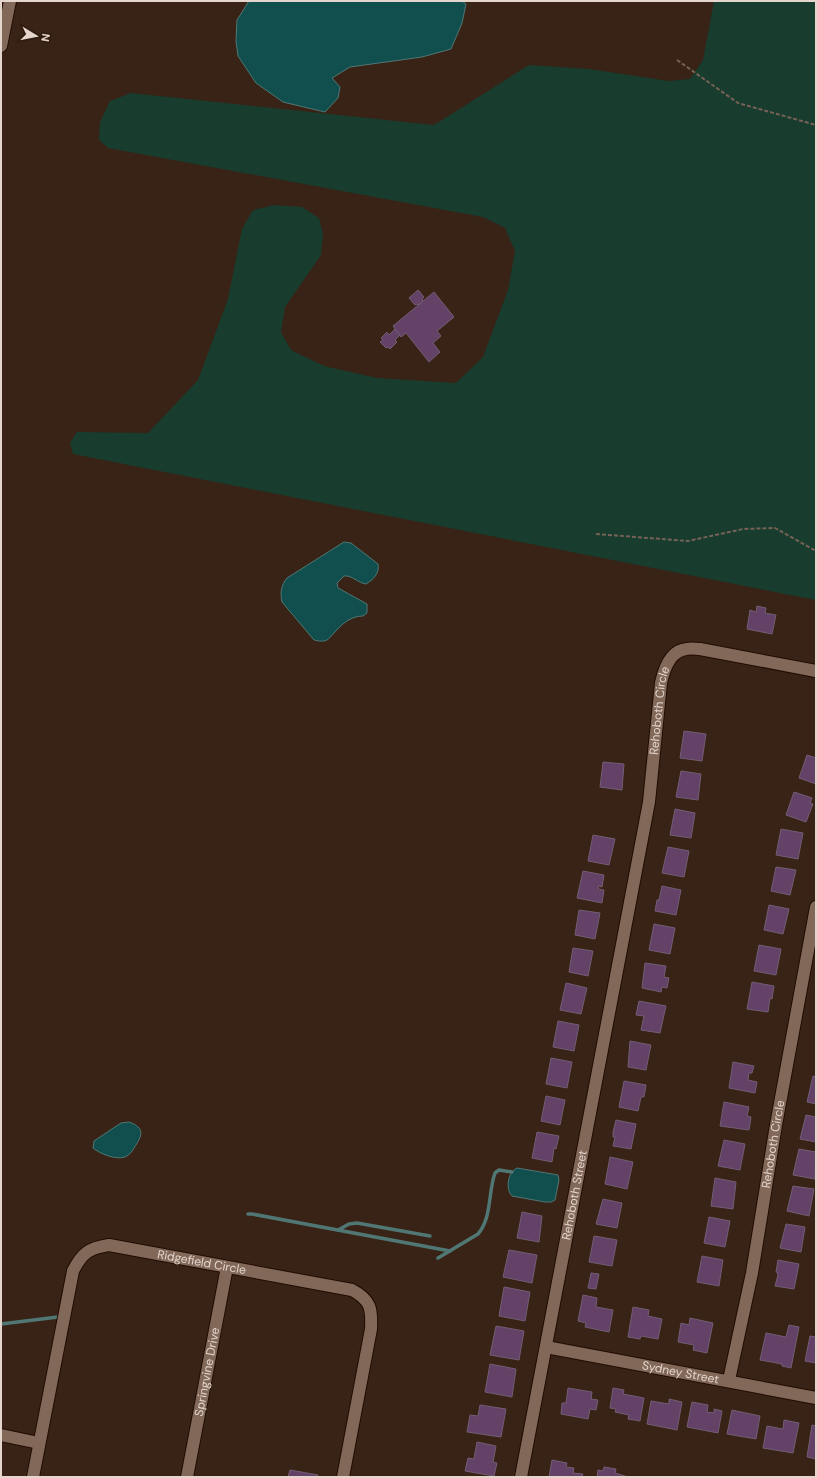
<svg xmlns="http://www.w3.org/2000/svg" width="817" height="1478" viewBox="0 0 817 1478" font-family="'DM Sans',sans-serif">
<rect width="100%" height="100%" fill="#392316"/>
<path fill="#183c2d" d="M714,1h102v599l-743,-146 -3,-11 7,-11 71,1 50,-53 30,-81 14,-70 11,-19 21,-5 28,2 17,11 4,16 -2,21 -36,52 -4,25 10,18 33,16 53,12 79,5 27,-26 25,-67 7,-39 -10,-23 -22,-11 -375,-69 -9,-8 1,-18 10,-21 21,-8 303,32 95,-60 60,4 80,12 21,-2 13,-19z"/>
<g fill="#114e4e" stroke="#507774">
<path d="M249,1h213l4,3 -4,19 -11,26 -29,8 -72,10 -18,11 8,9 -2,11 -13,14 -42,-10 -27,-19 -18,-27 -2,-15 1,-21z"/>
<path d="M344,542l7,1 27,21c2,9 -5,16 -12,20 -8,-1 -14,-9 -22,-8l-7,7 1,5 29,16v9l-4,3c-13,0 -22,9 -29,17 -2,2 -5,6 -7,7 -4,2 -9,1 -13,0l-32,-38c-2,-9 -1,-17 5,-24z"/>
<path d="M129,1122c17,6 13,14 5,26 -2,4 -5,7 -9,9 -9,3 -25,-3 -32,-9l1,-7 27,-18z"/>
<path d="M517,1168l41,7 1,5 -4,20 -4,2h-6l-33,-6c-7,-7 -4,-24 5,-28z"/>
</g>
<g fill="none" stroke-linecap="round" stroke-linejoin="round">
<g stroke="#507774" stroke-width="3.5">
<path d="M248,1214h4l198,37"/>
<path d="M338,1230l11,-6 8,-1 73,13"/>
<path d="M438,1258l40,-24c14,-16 10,-42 17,-61l4,-3 13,2"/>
<path d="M1,1324l57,-7"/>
</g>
</g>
<g fill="#644268" stroke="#715e73">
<path d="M418,290l6,7 -2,2 2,2 -6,4 -1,-1 -2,1 -6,-7z"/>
<path d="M434,292l20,25 -17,14 4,5 -8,7 7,9 -11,10 -23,-29 -5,4 -8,-11z"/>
<path d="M395,329l5,6 -5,5 2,2 -7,7 -2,-2 -2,1 -6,-6 3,-2 -2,-2 6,-6 2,3z"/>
<path d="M757,606l9,2 -1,5 11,2 -4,19 -25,-5 3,-19 6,2z"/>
<path d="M684,731l22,3 -4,27 -22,-3z"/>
<path d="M807,755l9,3v26l-17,-6z"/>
<path d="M603,762l21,2 -2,26 -22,-3z"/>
<path d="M681,771l20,3 -3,26 -22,-3z"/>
<path d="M794,792l18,6 -2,5 3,1 -7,18 -20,-7z"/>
<path d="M675,809l20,4 -4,25 -21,-3z"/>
<path d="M781,829l22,4 -5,26 -22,-4z"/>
<path d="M593,835l22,4 -6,26 -21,-4z"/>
<path d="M668,847l21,4 -5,26 -22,-4z"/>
<path d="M776,867l20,3 -6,25 -19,-4z"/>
<path d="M583,871l21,4 -2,12 -3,-1 -1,3 6,1 -2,13 -25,-5z"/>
<path d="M662,886l19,4 -5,25 -21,-4 2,-11h2z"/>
<path d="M769,905l20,4 -6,25 -19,-4z"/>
<path d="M579,910l21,3 -5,26 -20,-4z"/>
<path d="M654,924l21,4 -5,26 -21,-4z"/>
<path d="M759,945l22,4 -5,26 -22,-4z"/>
<path d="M573,948l20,3 -5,25 -19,-4z"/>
<path d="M645,963l21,3 -2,11 5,1 -2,10 -5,-1 -1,5 -19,-4z"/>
<path d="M752,982l22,4 -2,13 -2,-1 -2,14 -21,-3z"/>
<path d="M566,983l21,5 -6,26 -21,-4z"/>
<path d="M639,1001l27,5 -6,27 -19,-3 3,-14 -8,-1z"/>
<path d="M558,1021l21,4 -5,26 -21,-4z"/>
<path d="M630,1041l21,4 -5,25 -18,-3z"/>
<path d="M551,1058l21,4 -5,26 -21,-4z"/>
<path d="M733,1062l21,4 -2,7h-3l-1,7 9,2 -2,11 -26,-5z"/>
<path d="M813,1076l3,1v27l-9,-2z"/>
<path d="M624,1081l22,4 -2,12h-3l-3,14 -19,-4z"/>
<path d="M546,1096l19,4 -5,25 -19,-4z"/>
<path d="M724,1102l25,5 -2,9 4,1 -2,13 -29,-4z"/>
<path d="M806,1115l10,2v25l-16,-3z"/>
<path d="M616,1120l20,4 -5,25 -18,-3 2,-9h-2v-5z"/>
<path d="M537,1132l22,4 -3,13 -2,-1 -2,14 -20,-4z"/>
<path d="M724,1140l21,4 -5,26 -22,-4z"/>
<path d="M799,1149l17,3 -1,27 -22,-4z"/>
<path d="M610,1157l23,5 -6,27 -22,-5z"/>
<path d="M715,1178l21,4 -3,27 -22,-3z"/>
<path d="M793,1186l21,3 -5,27 -22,-5z"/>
<path d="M603,1199l19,4 -5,25 -21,-4z"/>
<path d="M522,1212l20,4 -3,26 -22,-4z"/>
<path d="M709,1217l21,4 -5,26 -21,-4z"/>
<path d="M786,1224l19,3 -4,25 -21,-4z"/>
<path d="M594,1236l23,4 -5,26 -23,-4z"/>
<path d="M509,1250l28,5 -5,28 -29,-6z"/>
<path d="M702,1256l21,4 -4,26 -22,-4z"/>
<path d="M778,1260l21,4 -5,25 -19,-3 3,-11 -1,-3h-1z"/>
<path d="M591,1273l8,1 -3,15 -8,-1z"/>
<path d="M504,1287l26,5 -5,29 -26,-5z"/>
<path d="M583,1295l14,3 -1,9 17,3 -4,22 -24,-5 1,-4 -8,-2z"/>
<path d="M633,1307l16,3 -1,6 14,3 -4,20 -17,-3 -1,3 -12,-2z"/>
<path d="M690,1318l23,5 -6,30 -14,-3 1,-5 -16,-3 3,-19 8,2z"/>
<path d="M789,1325l10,2 -8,41 -9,-2v-2l-22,-4 6,-27 20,4z"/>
<path d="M496,1326l28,5 -5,29 -29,-5z"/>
<path d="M810,1336l6,1v26l-11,-2z"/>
<path d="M490,1364l26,5 -4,28 -27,-5z"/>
<path d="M568,1388l24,4 -1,7 7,1 -2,10 -6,-1 -2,10 -27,-5 1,-11h4z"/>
<path d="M613,1388l11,2 -1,4 21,4 -4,23 -12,-2 1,-4 -14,-3 1,-3 -6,-1z"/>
<path d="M669,1399l13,3 -5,28 -30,-6 4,-23 18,3z"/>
<path d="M692,1402l16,3 -1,7 7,1v-4l8,2 -4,22 -31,-6z"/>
<path d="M480,1405l26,4 -5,28 -34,-5 3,-17 8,1z"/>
<path d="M732,1410l28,6 -4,23 -29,-5z"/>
<path d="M784,1420l15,3 -6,30 -30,-5 4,-22 16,3z"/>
<path d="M812,1425l4,1v33l-9,-2z"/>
<path d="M477,1442l19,4 -3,16 4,1 -3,13 -29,-5 3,-13 6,1z"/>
<path d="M552,1460l15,3 -1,4 8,1 -1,5 10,1 -1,3h-33z"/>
<path d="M604,1467l12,2 -1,4 13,4h-31l1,-7 5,1z"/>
<path d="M290,1470l28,5 -1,2h-29z"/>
</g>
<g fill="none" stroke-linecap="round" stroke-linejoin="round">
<defs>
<g id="minor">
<path d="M1,46l9,-45"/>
<path id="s1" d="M546,1347l270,51"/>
<path id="s2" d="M729,1380l23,-107 24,-148 40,-218"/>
<path d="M1,1435l38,8"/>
<path id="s3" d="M33,1477l40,-206c9,-18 16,-23 36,-26l243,45c19,10 20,19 19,39l-28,148"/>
<path id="s4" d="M187,1477l40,-210"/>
<path id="s5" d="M521,1477l128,-675 12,-119c3,-14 9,-33 26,-34 4,-1 9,0 13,0l116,22"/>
</g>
</defs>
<use href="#minor" stroke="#200c02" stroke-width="14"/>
<g stroke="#766257" stroke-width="2" stroke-dasharray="4 2" stroke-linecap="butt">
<path d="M677,60l61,43 78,22"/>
<path d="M596,534l92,7 55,-12 32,-1 41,23"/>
</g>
<use href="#minor" stroke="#826859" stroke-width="12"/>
</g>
<g text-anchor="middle" stroke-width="4" stroke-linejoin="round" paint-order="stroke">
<g font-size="12" fill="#e4d6cd" stroke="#2f1a0d">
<text dy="4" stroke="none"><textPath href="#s5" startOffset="779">Rehoboth Circle</textPath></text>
<text dy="4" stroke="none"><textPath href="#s2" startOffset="240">Rehoboth Circle</textPath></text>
<text dy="4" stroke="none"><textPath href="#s5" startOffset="287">Rehoboth Street</textPath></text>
<text dy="4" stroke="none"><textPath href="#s3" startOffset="351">Ridgefield Circle</textPath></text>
<text dy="4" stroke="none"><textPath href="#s4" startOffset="107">Springvine Drive</textPath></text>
<text dy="4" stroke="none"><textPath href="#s1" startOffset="137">Sydney Street</textPath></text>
</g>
</g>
<rect width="817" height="1478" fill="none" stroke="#e4d6cd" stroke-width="4"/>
<g transform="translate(36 36) rotate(100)" stroke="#2f1a0d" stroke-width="3" paint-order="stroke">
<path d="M0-3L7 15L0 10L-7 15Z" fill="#e4d6cd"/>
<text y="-6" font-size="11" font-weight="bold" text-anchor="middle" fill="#e4d6cd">N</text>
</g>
</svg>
